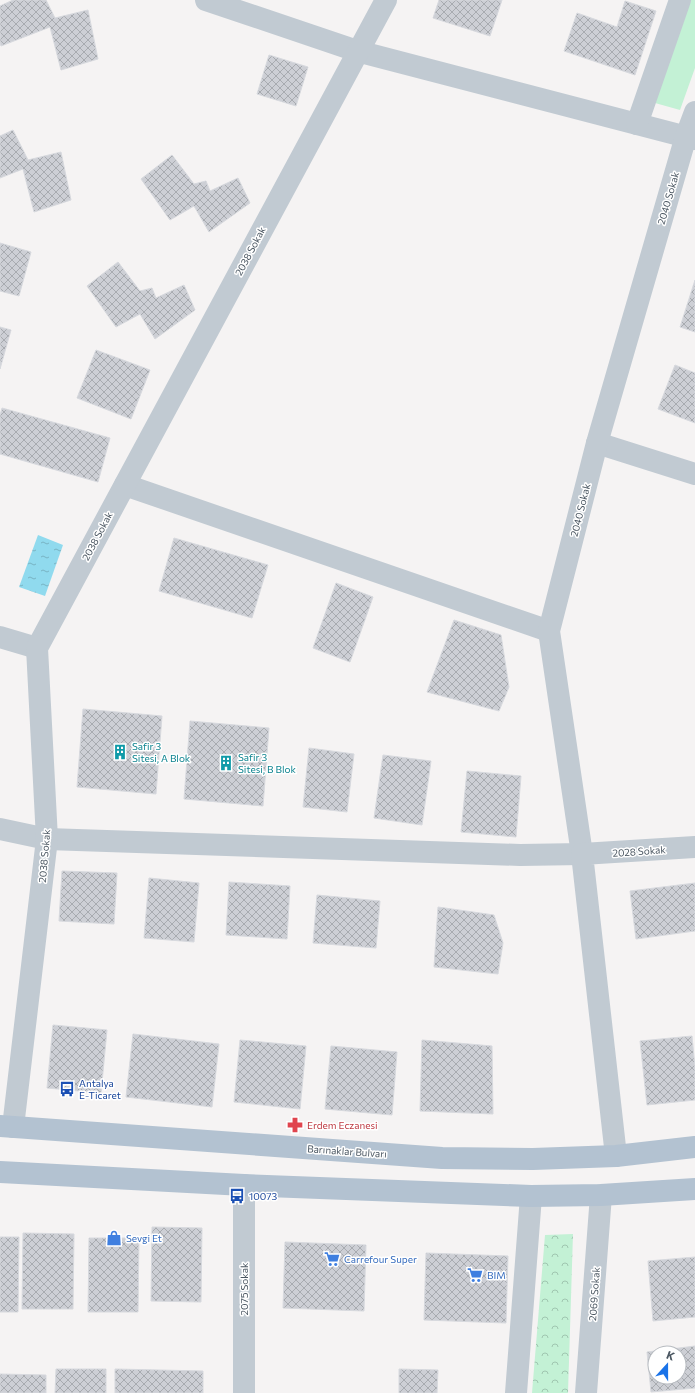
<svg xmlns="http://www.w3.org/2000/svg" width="695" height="1393" viewBox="0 0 695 1393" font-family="Commissioner,sans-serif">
<defs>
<pattern id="forest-crowns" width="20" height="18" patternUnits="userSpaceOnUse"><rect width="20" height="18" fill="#c3f1d5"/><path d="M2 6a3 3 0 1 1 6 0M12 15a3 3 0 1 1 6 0" fill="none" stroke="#a0c6b0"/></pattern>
<pattern id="water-ripples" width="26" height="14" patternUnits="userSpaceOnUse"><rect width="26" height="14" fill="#90daee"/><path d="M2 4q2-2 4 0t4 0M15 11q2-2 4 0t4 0" fill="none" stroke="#78b4c4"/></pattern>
<pattern id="building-cross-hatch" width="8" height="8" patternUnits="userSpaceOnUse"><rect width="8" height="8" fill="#cdcfd5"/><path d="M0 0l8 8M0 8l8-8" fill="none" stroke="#a8abb0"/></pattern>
</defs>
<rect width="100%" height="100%" fill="#f5f3f3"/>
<path fill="#c3f1d5" d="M691,0h4v68l-15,42 -25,-7z"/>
<path fill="url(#forest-crowns)" d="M573,1234l-5,159h-36l13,-158z"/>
<path fill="url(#water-ripples)" d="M38,535l25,10 -18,51 -26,-9z"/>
<g fill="url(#building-cross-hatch)" stroke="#d7d9de" fill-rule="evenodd">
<path d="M13,0h33l9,18 33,-8 10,49 -37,11 -11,-43 -49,19 -1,-3v-37z"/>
<path d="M439,0h63l-12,36 -57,-18z"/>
<path d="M625,1l31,10 -21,64 -71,-24 13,-38 40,14z"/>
<path d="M269,55l39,12 -12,39 -39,-12z"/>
<path d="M13,130l15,30 33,-8 10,48 -37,12 -11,-43 -23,9v-42z"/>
<path d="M172,155l22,29 12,-3 4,10 28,-13 12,25 -41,29 -15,-26 -24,14 -29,-41z"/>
<path d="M0,243l31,9 -12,44 -19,-5z"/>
<path d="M118,262l22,29 12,-3 4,10 28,-13 11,25 -40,29 -15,-25 -24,13 -29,-41z"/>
<path d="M695,280v52l-15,-5z"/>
<path d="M0,327l11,3 -11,39z"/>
<path d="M96,350l54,20 -19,49 -54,-21z"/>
<path d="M675,365l20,8v50l-37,-14z"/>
<path d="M2,408l108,30 -12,44 -98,-28v-39z"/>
<path d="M174,538l94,27 -16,53 -93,-27z"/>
<path d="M336,583l37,14 -23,65 -37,-14z"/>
<path d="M454,620l47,15 8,52 -10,24 -72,-19z"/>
<path d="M83,709l79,7 -6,78 -79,-7z"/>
<path d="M190,721l79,7 -6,78 -79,-7z"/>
<path d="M309,748l45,6 -7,58 -44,-5z"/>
<path d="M383,755l48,6 -9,64 -48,-7z"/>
<path d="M467,771l54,5 -5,61 -55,-5z"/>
<path d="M62,871l55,2 -3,51 -55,-3z"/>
<path d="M149,878l50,5 -5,59 -50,-4z"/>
<path d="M229,882l61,4 -3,53 -61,-4z"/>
<path d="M695,883v48l-59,8 -6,-48z"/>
<path d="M317,895l63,6 -4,47 -63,-5z"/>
<path d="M438,907l56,8 9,28 -5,31 -64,-7z"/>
<path d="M53,1025l54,5 -6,63 -54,-5z"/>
<path d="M133,1034l86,10 -7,63 -86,-10z"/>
<path d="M692,1036l3,31v33l-48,5 -7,-64z"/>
<path d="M240,1040l66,6 -6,63 -66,-7z"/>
<path d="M422,1040l70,6 1,68 -73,-3z"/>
<path d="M331,1046l66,6 -5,63 -67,-6z"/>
<path d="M152,1227l50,1 -1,74 -50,-1z"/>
<path d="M23,1233l51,1 -1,75h-51z"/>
<path d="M0,1237h19l-1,75h-18z"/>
<path d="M89,1238h50l-1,74h-50z"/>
<path d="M285,1242l81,3 -2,66 -81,-3z"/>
<path d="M426,1253l82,3 -2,67 -82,-3z"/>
<path d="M695,1257v60l-42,4 -5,-60z"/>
<path d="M695,1346v42l-44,4 -4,-40zM655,1353h24v24h-24z"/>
<path d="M56,1369h50v24h-51z"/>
<path d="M115,1369l88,2v22h-88z"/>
<path d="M399,1369l39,1 -1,23h-38z"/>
<path d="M0,1374l46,1v18h-46z"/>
</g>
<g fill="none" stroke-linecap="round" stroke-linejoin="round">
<g stroke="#c1cad2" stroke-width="22">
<path d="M206,0l151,51 338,88"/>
<path d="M637,124l43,-124"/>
<path d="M597,443l98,31"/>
<path d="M125,485l424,146"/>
<path d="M0,637l37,11"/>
<path d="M0,829l47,10 473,16 62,-1 -33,-223 48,-188 89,-307 9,-24"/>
<path d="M13,1127l34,-288 -10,-191 349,-648"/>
<path d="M616,1156l-34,-302 113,-7"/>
<path d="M244,1393v-208"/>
<path d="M516,1393l15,-197"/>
<path d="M586,1393l15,-198"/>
</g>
<g stroke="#b3c2d1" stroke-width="22">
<path d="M0,1126l442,32 91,1 83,-3 79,-9"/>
<path d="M0,1172l244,13 287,11 70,-1 94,-6"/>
</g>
</g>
<defs>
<symbol id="building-bare" viewBox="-9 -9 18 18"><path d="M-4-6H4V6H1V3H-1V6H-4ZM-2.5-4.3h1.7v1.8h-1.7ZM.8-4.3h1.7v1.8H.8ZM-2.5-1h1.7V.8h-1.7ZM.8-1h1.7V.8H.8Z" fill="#0f9aa8" stroke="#fff" stroke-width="2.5" paint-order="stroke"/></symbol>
<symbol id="bus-bare" viewBox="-9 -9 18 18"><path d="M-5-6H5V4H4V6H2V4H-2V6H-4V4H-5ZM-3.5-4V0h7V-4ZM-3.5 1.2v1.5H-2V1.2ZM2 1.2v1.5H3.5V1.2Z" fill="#1a4fb4" stroke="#fff" stroke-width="2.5" paint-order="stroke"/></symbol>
<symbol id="pharmacy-bare" viewBox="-9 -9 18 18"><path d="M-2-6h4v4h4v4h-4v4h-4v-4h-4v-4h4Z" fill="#e0444e" stroke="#fff" stroke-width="2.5" paint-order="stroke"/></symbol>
<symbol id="shop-bare" viewBox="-9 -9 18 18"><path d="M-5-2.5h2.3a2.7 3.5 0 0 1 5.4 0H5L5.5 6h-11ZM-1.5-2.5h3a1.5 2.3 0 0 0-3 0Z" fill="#3f7fe0" stroke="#fff" stroke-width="2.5" paint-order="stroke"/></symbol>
<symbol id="supermarket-bare" viewBox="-9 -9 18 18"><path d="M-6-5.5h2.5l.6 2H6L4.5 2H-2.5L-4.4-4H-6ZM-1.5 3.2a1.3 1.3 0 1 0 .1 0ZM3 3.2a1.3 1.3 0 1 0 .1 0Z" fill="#3f7fe0" stroke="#fff" stroke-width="2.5" paint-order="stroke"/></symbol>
</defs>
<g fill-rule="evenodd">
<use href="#building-bare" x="109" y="741" width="22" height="22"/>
<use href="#building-bare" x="215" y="752" width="22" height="22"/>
<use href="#bus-bare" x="56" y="1078" width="22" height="22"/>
<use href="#pharmacy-bare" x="284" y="1114" width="22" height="22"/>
<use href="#bus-bare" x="226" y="1185" width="22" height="22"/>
<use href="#shop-bare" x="103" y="1227" width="22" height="22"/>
<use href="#supermarket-bare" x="321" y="1248" width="22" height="22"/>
<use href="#supermarket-bare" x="464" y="1264" width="22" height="22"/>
</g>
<g text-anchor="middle" stroke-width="3" stroke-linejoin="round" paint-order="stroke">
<g font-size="10" fill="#4a5661" stroke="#fff">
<text transform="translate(668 198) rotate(-74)" y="4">2040 Sokak</text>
<text transform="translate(250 251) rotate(-62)" y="4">2038 Sokak</text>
<text transform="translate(580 510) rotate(-76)" y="4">2040 Sokak</text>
<text transform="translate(97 536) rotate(-62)" y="4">2038 Sokak</text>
<text transform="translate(639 851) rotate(-4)" y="4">2028 Sokak</text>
<text transform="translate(44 856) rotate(-85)" y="4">2038 Sokak</text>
<text transform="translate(347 1151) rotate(4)" y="4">Barınaklar Bulvarı</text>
<text transform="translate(244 1289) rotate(-90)" y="4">2075 Sokak</text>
<text transform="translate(594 1294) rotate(-86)" y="4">2069 Sokak</text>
</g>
<g font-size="10" fill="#0d838f" stroke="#fff" text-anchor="start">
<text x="132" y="750">Safir 3<tspan x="132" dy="12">Sitesi, A Blok</tspan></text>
<text x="238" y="761">Safir 3<tspan x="238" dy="12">Sitesi, B Blok</tspan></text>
</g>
<g font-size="10" fill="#164399" stroke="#fff" text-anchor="start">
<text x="79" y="1087">Antalya<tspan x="79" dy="12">E-Ticaret</tspan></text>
<text x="249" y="1200">10073</text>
</g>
<g font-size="10" fill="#be3a42" stroke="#fff" text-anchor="start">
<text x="307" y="1129">Erdem Eczanesi</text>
</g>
<g font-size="10" fill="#366cbe" stroke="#fff" text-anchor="start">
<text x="126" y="1242">Sevgi Et</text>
<text x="344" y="1263">Carrefour Super</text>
<text x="487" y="1279">BIM</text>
</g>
</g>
<g transform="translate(667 1365) rotate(21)"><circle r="19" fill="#ffffff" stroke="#b7bbc0"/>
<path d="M0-3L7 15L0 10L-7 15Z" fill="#1a73e8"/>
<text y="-6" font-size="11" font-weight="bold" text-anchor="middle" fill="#4a5661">K</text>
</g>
</svg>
